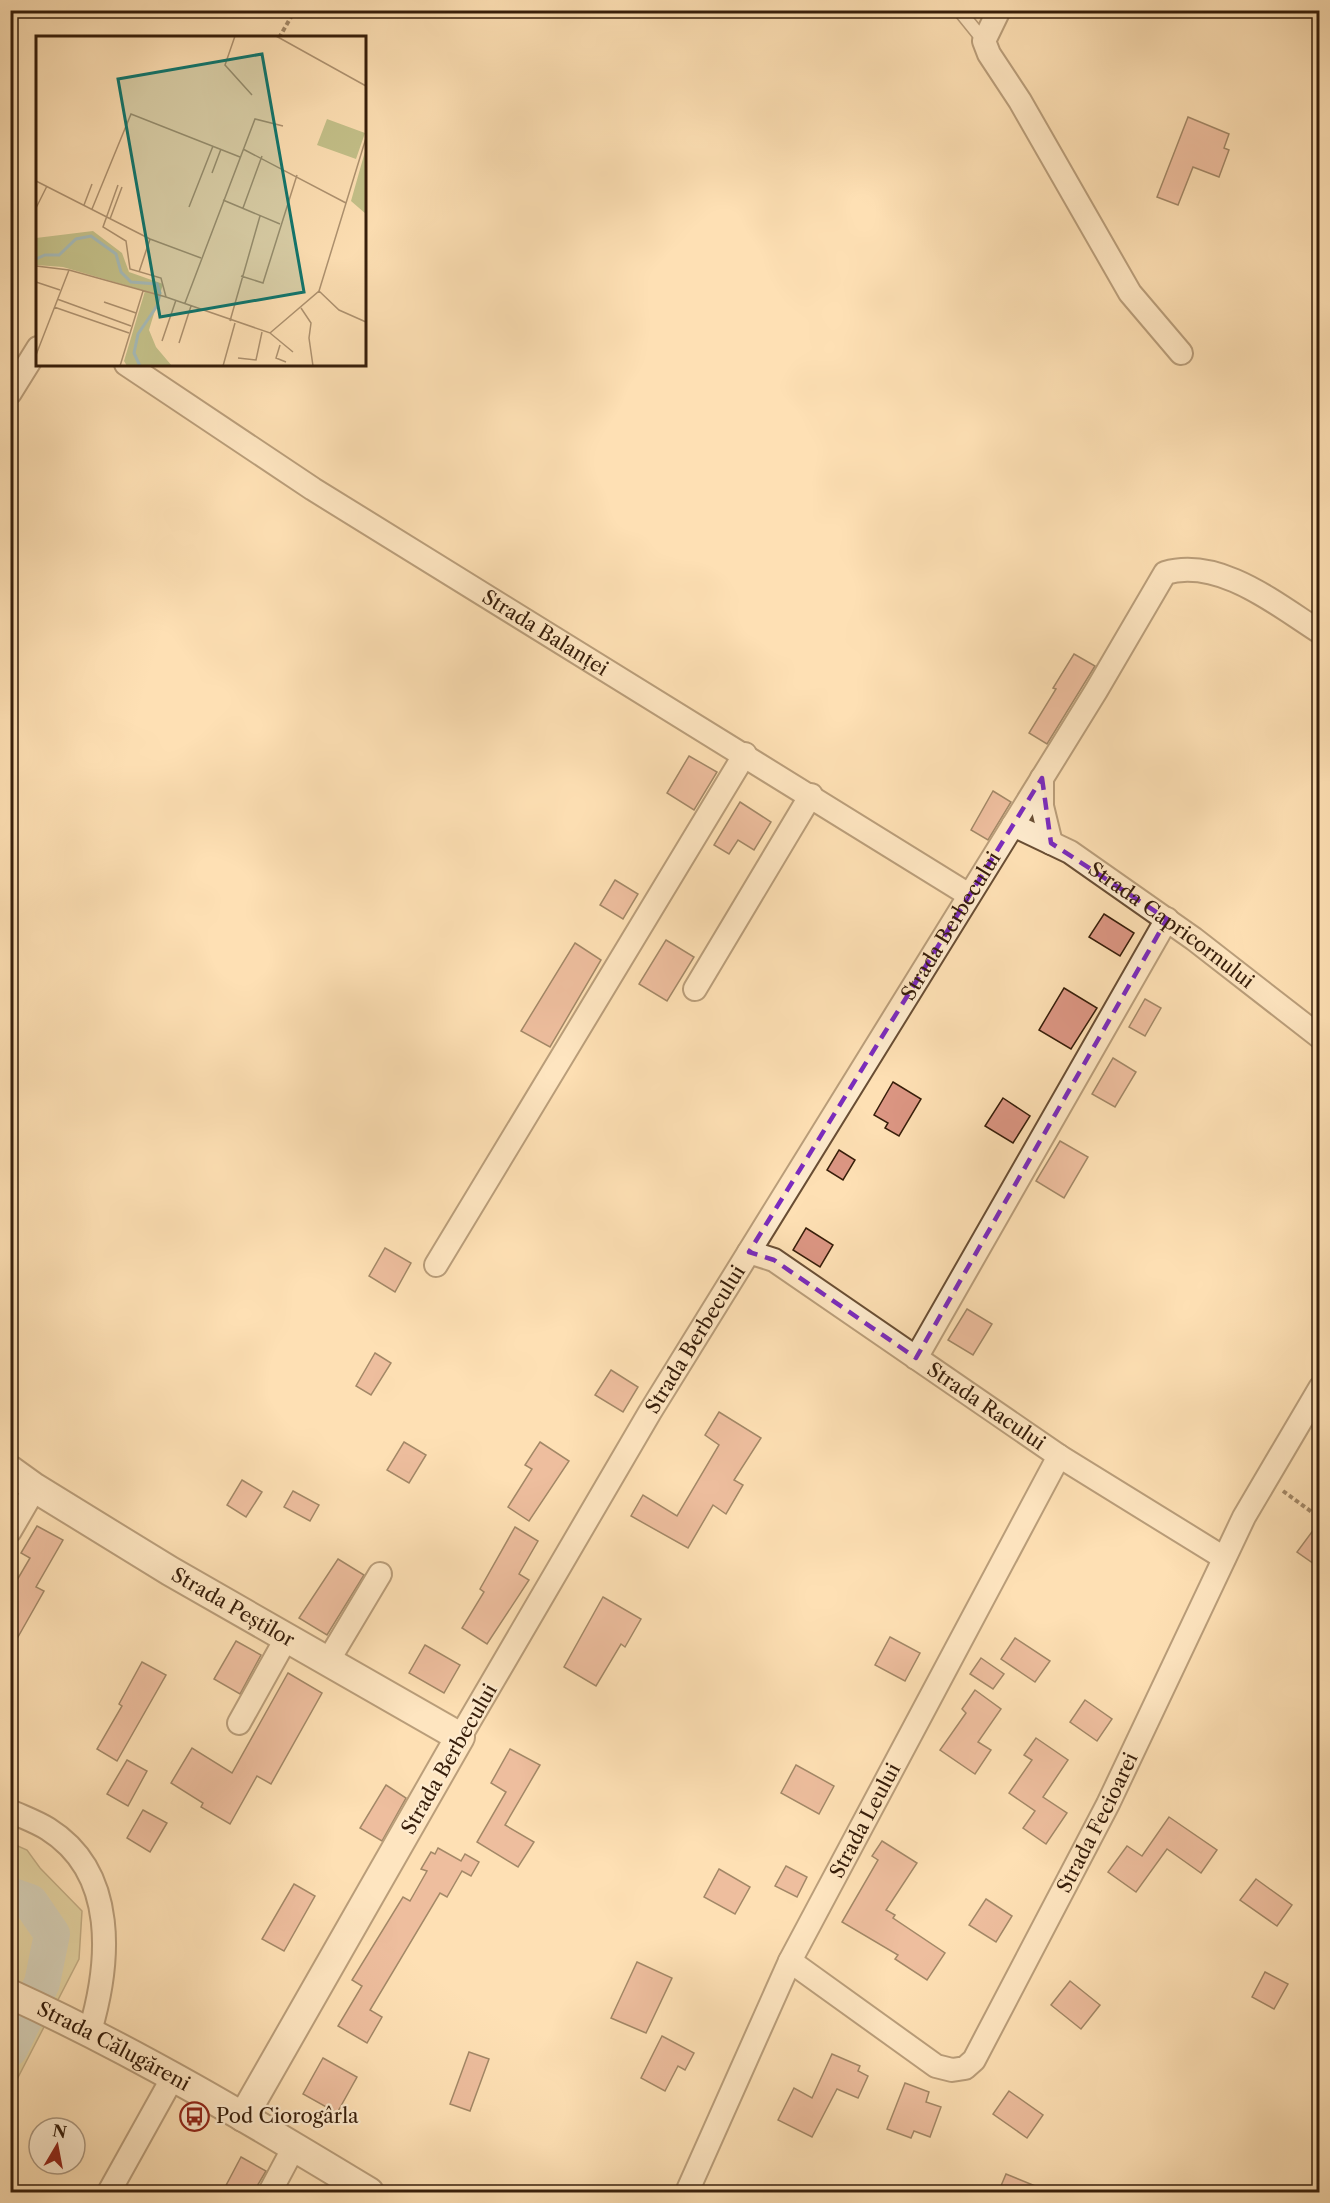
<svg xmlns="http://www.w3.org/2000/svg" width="1330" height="2203" viewBox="0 0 1330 2203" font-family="'Libre Caslon Text',serif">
<rect width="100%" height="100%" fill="#fee0b4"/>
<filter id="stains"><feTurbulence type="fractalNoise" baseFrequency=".00333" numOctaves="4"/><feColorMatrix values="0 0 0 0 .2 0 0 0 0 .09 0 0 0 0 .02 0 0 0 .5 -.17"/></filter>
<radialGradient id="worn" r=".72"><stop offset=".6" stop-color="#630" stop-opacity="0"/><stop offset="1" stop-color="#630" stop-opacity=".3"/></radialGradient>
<path fill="#c4c18a" stroke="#7e704a" stroke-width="1.5" d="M11,1843l16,7 13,18 42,43 -3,48 -68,132z"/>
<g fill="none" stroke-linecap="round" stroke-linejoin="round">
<path stroke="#a5bab8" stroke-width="36" d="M10,1895l20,7 22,32 -10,49 -32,66"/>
</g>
<g fill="#dc9683" stroke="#371e0a" stroke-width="1.5">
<path d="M1188,117l41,17 -5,14 5,2 -10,27 -26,-10 -15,38 -21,-8z"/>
<path d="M1074,654l21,12 -48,78 -18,-11 27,-44 -3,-1z"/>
<path d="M689,756l28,16 -23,38 -27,-17z"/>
<path d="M993,791l18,11 -23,38 -17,-10z"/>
<path d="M740,802l31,20 -17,28 -16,-10 -9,14 -15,-9z"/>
<path d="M615,880l23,14 -15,25 -23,-14z"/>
<path d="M1104,914l30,19 -14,23 -31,-19z"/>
<path d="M666,940l28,17 -27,44 -28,-17z"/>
<path d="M575,943l26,17 -51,87 -29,-16z"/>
<path d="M1064,988l33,20 -26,41 -32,-19z"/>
<path d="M1145,999l16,9 -16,28 -16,-9z"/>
<path d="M1113,1058l23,14 -21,35 -23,-13z"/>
<path d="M893,1082l28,17 -22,37 -14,-8 3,-5 -14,-8z"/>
<path d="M1003,1098l27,18 -17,27 -28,-17z"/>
<path d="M1060,1141l28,16 -24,41 -28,-17z"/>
<path d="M839,1150l16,10 -12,20 -16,-10z"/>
<path d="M806,1228l27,17 -13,22 -27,-17z"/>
<path d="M385,1248l26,15 -16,29 -26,-16z"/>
<path d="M967,1309l25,15 -19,31 -25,-15z"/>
<path d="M375,1353l16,10 -20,32 -15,-9z"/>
<path d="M611,1370l27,17 -15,25 -28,-17z"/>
<path d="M719,1412l42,26 -27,42 9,5 -17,29 -13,-9 -25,43 -57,-32 12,-21 34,21 42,-71 -14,-10z"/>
<path d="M404,1442l22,13 -17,28 -22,-13z"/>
<path d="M540,1442l29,19 -40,60 -21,-14 24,-38 -7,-4z"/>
<path d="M242,1480l20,12 -16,25 -19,-12z"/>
<path d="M293,1491l26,14 -9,16 -26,-14z"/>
<path d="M1320,1521v47l-23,-16z"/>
<path d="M37,1526l26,14 -27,47 8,4 -34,60v-59l20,-34 -9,-5z"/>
<path d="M515,1527l23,14 -19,33 10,6 -42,64 -25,-16 22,-36 -4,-3z"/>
<path d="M338,1559l26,16 -37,60 -28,-17z"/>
<path d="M603,1597l38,22 -16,28 -4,-3 -25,42 -32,-19z"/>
<path d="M890,1637l30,16 -15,28 -30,-16z"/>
<path d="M1015,1638l35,23 -15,21 -34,-23z"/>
<path d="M236,1641l25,14 -21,39 -26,-15z"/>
<path d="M425,1645l35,20 -16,28 -35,-20z"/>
<path d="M981,1658l23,16 -11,15 -23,-15z"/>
<path d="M142,1662l24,13 -49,86 -20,-12 25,-43 -3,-2z"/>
<path d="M288,1673l34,20 -51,91 -14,-8 -27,48 -29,-17 2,-4 -32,-20 21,-35 40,25z"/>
<path d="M975,1690l26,19 -23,33 13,8 -16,24 -35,-24 26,-37 -4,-4z"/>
<path d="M1085,1700l27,19 -15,22 -27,-19z"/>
<path d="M1036,1738l32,22 -25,37 24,16 -21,31 -23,-16 12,-17 -26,-18 23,-33 -8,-5z"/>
<path d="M510,1749l30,16 -35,60 29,17 -16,25 -41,-25 29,-50 -15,-9z"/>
<path d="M127,1760l20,11 -19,35 -21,-12z"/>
<path d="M796,1765l38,21 -15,28 -38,-21z"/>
<path d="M386,1785l20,13 -24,43 -22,-13z"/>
<path d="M143,1810l24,13 -17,29 -23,-14z"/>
<path d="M1169,1817l48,33 -16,23 -34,-24 -31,43 -28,-20 19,-26 15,10z"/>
<path d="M882,1841l35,22 -31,47 9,5 -2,3 52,35 -18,27 -32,-21 3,-4 -56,-33 36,-62 -6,-4z"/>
<path d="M438,1848l23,13 4,-7 14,8 -8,14 -9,-5 -15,26 -7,-4 -70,117 12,7 -15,26 -29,-17 24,-40 -10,-6 51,-83 7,4 17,-30 -6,-2 10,-17 4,2z"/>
<path d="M786,1866l21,11 -10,20 -22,-11z"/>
<path d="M719,1869l31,18 -15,27 -31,-17z"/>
<path d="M1256,1879l36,26 -15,21 -37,-26z"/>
<path d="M294,1884l21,12 -31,55 -22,-12z"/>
<path d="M986,1899l26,17 -16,26 -27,-17z"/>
<path d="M637,1962l35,16 -26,55 -35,-15z"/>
<path d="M1265,1972l23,12 -14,25 -22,-12z"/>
<path d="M1070,1981l30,24 -19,24 -30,-24z"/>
<path d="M662,2036l32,17 -9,17 -7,-4 -13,25 -24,-13z"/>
<path d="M469,2052l20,7 -19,52 -20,-7z"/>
<path d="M832,2054l28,12 -2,5 10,5 -10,22 -21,-9 -25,48 -34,-17 16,-32 18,10z"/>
<path d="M323,2058l34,19 -20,36 -34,-19z"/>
<path d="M905,2083l24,9 -3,10 15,5 -11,30 -16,-6 -3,7 -24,-9z"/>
<path d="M1009,2091l34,24 -16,23 -34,-24z"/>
<path d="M241,2157l25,14 -13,22h-31z"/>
<path d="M1006,2174l44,18v1h-52z"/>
</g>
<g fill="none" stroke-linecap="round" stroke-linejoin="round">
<defs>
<path id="service" d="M959,10l25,31"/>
<g id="minor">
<path d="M999,10l-15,31 5,13 31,47 110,192 51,60"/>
<path id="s1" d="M126,364l187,125 656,406"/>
<path d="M10,393l28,-45"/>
<path d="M1042,778v28l9,37"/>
<path id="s2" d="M1013,825l57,27 124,87 126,98"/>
<path d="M695,989l116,-194"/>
<path id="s3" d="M749,1252l25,8 285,196 165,102"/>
<path d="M436,1265l309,-511"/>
<path d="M916,1358l251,-439"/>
<path d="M10,1531l25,-43"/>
<path d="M328,1661l52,-87"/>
<path d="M239,1723l48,-86"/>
<path id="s4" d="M460,1737l190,-325 446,-721 69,-118c54,-16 111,31 155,59"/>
<path d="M10,1811c13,6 27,11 38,18 70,44 62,134 42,202"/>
<path id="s5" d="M790,1961l146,105 16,4 13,-2 9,-8 134,-256 136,-287 76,-129"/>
<path d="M109,2192l64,-115"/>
<path d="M270,2192l24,-45"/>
<path id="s6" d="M687,2192l103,-231 269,-505"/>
</g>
<g id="tertiary">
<path id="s7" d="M10,1470l25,18 135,83 290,166 -217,380"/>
<path id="s8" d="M10,1994c125,57 242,127 359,198"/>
</g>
</defs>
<use href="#service" stroke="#694e34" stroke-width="15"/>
<use href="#minor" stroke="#694e34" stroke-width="26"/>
<use href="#tertiary" stroke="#694e34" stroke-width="32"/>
<g stroke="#371e0a" stroke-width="4" stroke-dasharray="4.5 3" stroke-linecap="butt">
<path d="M279,38l16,-28"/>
<path d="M1283,1491l37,27"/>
</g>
<use href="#service" stroke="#feebce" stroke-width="12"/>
<use href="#minor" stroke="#feebce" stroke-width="22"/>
<use href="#tertiary" stroke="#feebce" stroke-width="28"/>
</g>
<path d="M0 0H1330V2203H0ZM1042,778l9,65 116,76 -251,439 -142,-98 -25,-8z" fill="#fee0b4" fill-opacity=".55" fill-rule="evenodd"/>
<path fill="none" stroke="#7b2cbf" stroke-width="4.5" stroke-dasharray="12 8" stroke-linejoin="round" d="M1042,778l9,65 116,76 -251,439 -142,-98 -25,-8z"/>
<defs>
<symbol id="bus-ring" viewBox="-11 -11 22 22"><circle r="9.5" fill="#feebce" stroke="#8f2418" stroke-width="1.5"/><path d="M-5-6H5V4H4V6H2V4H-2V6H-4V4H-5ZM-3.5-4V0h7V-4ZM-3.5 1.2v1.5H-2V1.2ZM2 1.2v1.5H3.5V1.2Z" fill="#8f2418"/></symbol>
</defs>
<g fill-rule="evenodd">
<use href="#bus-ring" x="178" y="2100" width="33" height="33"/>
</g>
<g text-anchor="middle" stroke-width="4.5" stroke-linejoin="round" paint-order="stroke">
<g font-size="20" fill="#371e0a" stroke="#feebce">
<text dy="7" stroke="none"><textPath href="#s1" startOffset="498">Strada Balanței</textPath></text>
<text dy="7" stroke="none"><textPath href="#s2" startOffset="188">Strada Capricornului</textPath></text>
<text dy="7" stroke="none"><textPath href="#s4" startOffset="948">Strada Berbecului</textPath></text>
<text dy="7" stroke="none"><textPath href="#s4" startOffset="462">Strada Berbecului</textPath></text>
<text dy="7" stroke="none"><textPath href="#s3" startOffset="284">Strada Racului</textPath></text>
<text dy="7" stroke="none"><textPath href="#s7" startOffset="262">Strada Peștilor</textPath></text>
<text transform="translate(449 1759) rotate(-60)" y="7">Strada Berbecului</text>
<text dy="7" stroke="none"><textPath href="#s6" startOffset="412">Strada Leului</textPath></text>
<text dy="7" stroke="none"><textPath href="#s5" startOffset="489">Strada Fecioarei</textPath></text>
<text dy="7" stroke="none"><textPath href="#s8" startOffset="116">Strada Călugăreni</textPath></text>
</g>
<g font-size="20" fill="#371e0a" stroke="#feebce" text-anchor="start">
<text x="216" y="2123">Pod Ciorogârla</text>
</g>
</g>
<g transform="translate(36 36)">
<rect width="330" height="330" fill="#fee0b4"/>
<path d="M291,83l38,14 -9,26 -39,-14zM330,112v66l-15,-13zM57,195l29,22 7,19 34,12 -14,46 7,17 16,19h-45l-3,-5 21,-70 -82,-24 -27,-2v-27z" fill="#c4c18a"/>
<path fill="none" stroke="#a5bab8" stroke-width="3" d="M0,223l9,-4h14l17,-16 15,-3 25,18 5,18 10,10 26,2 3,9 -3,13 -19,28 -4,19 6,13"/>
<path fill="none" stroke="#ae9270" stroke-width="1.5" d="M199,0l-10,29 27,30M240,0l90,50M207,113l103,54M176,137l9,-24M0,145l114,58 51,19M82,149l-15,42 23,14 4,28 31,9 5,19M187,164l57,24M48,169l8,-21M153,171l24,-61M0,172l11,-22M207,172l19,-52M56,173l39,-95 109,43M74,183l12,-32M0,230l33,4 97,27 104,36 49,-42 47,-153M103,236l11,-33M205,240l22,7 34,-108M0,246l24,8M283,255l20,19 27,12M21,263l74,27M68,266l32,11M149,267l70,-184 28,7M18,271l75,26M265,272l10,15 -2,15 4,28M194,285l30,-105M234,297l23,19M126,305l14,-41M143,307l12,-37M244,309l-4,13 10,4M0,319l33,-85M202,322l18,2 6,-28M84,330l23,-75M187,330l12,-43"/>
<path fill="#0f766e" fill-opacity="0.15" stroke="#0f766e" stroke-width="3" d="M226,18l42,238 -144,25 -42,-238z"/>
<rect width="330" height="330" fill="none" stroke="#371e0a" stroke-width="3"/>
</g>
<rect width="1330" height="2203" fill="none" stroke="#fee0b4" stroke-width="36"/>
<rect x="12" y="12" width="1306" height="2179" fill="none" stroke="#371e0a" stroke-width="3"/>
<rect x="18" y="18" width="1294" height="2167" fill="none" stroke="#371e0a" stroke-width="1.5"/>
<g transform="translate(57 2146) rotate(10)"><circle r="28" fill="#feebce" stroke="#ae9980" stroke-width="1.5"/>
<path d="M0-4.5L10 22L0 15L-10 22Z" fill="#8f2418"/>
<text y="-9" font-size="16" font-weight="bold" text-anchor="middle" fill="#371e0a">N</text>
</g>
<rect width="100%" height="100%" filter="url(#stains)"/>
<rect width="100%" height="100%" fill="url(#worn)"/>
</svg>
